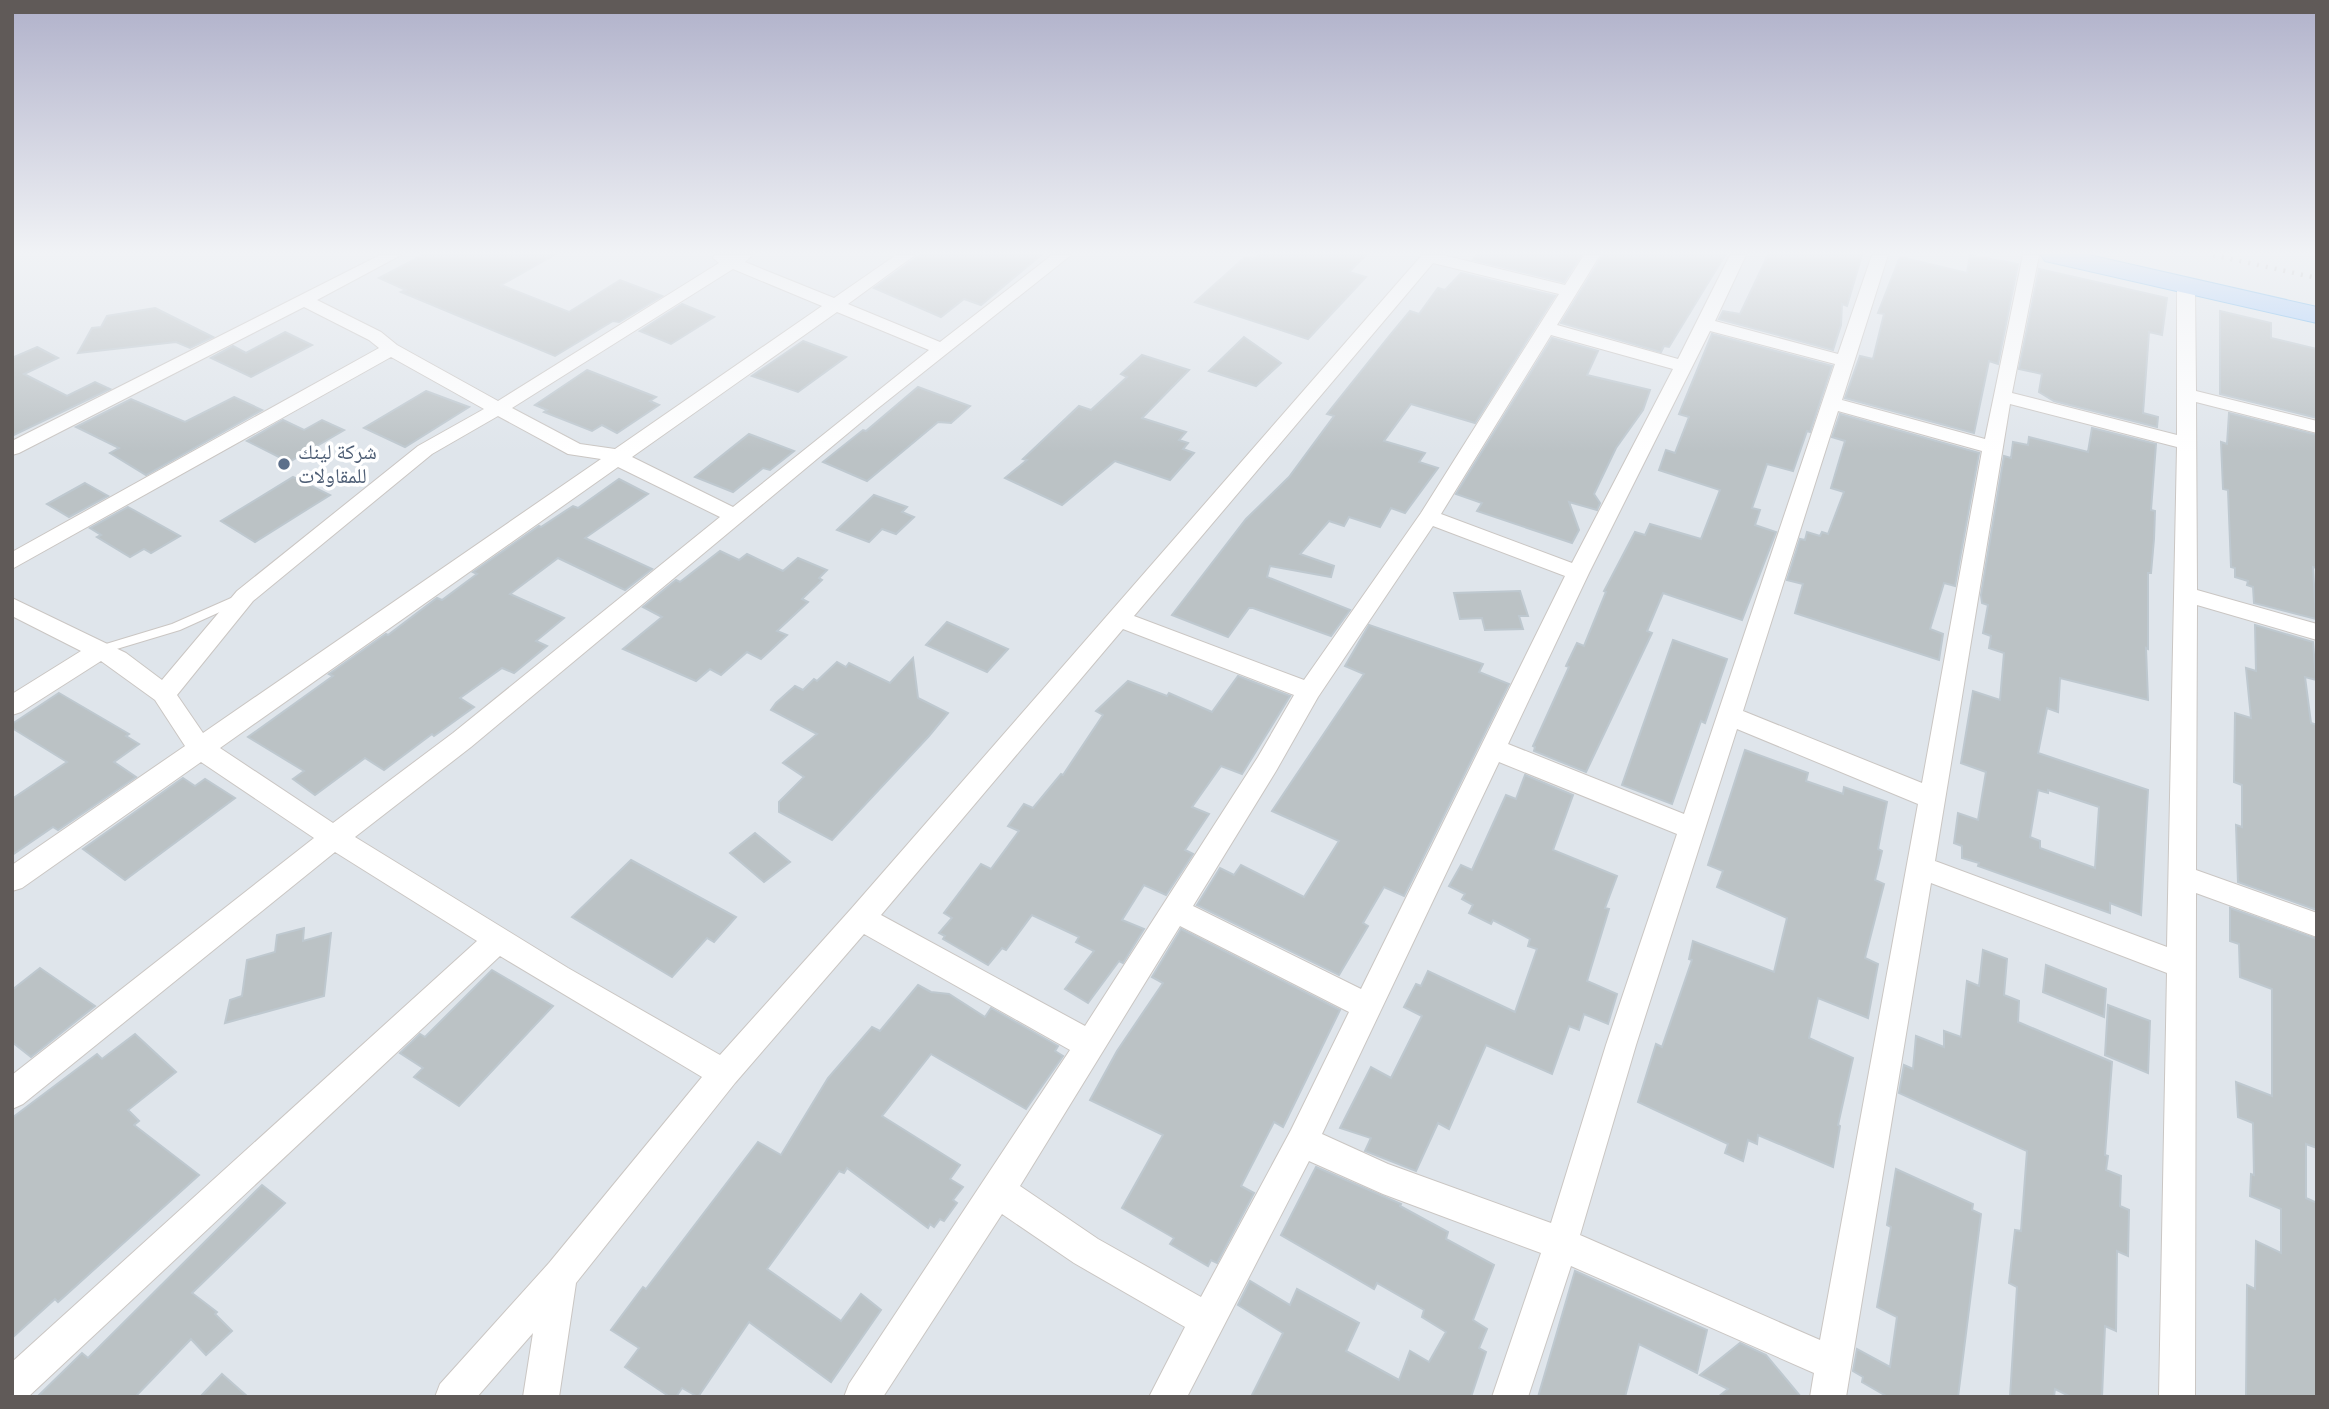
<svg xmlns="http://www.w3.org/2000/svg" width="2329" height="1409" viewBox="0 0 2329 1409" font-family="Ubuntu,'Noto Naskh Arabic',sans-serif">
<rect width="100%" height="100%" fill="#dfe5eb"/>
<g fill="#bbc2c5" stroke="#bec8cf" stroke-width="2" fill-rule="evenodd">
<path d="M423,255h131l-53,30 68,27 51,-32 42,16 -43,26 -6,-1 -58,35 -154,-64 5,-2 -27,-12z"/>
<path d="M920,255h121l-60,50 -17,-6 -23,18 -67,-29z"/>
<path d="M1258,255h108l-17,17 17,5 -58,62 -113,-37 50,-45 8,2z"/>
<path d="M1477,255h104l-17,27 -91,-22z"/>
<path d="M1603,255h122l-56,92 -5,-1 -3,6 -100,-29z"/>
<path d="M1768,255h94l-15,51 -5,-2 -1,21 -8,25 -114,-31 4,-8 17,3z"/>
<path d="M1970,255l48,9 -20,100 -9,-3 -15,72 -129,-35 15,-42 13,3 11,-45 -6,-1 22,-56 67,16z"/>
<path d="M2039,269l128,29 -5,37 -13,-3 -6,81 15,4 -1,10 -103,-26 -15,-9 3,-18 -23,-5z"/>
<path d="M1461,273l94,23 -80,127 -64,-19 -27,37 41,12 -6,9 19,6 -33,45 -14,-5 -11,19 -31,-10 -5,9 -15,-5 -29,33 34,12 -3,11 -61,-11 -3,11 83,33 -19,26 -78,-28h-4l-21,29 -56,-22 74,-96 43,-42 45,-61 -7,-2 63,-79 20,-24 9,3 19,-26 7,2z"/>
<path d="M682,304l32,13 -43,27 -31,-13z"/>
<path d="M155,308l58,29 -23,11 -14,-6 -98,11 14,-25 9,-1 6,-11z"/>
<path d="M2220,311l51,12v15l46,11v69l-97,-24z"/>
<path d="M285,332l27,13 -61,32 -40,-19 22,-12 13,7z"/>
<path d="M1712,334l120,32 -22,66 -3,-1 -14,40 -26,-7 -15,44 8,2 -5,15 21,7 -34,88 -79,-27 -16,38 5,2 -66,139 -52,-21 1,-4 -2,-1 36,-79 -3,-1 11,-23 7,3 22,-54 -2,-1 31,-59 10,3 5,-11 51,15 19,-49 -61,-20 7,-20 9,3 14,-36 -10,-3z"/>
<path d="M1244,337l37,26 -25,23 -47,-15z"/>
<path d="M1552,338l46,13 -11,24 63,15 -7,20 -27,38 -22,46 6,9 -3,7 -28,-8 10,28 -7,13 -95,-32 5,-8 -26,-9z"/>
<path d="M803,341l43,16 -48,35 -46,-16z"/>
<path d="M37,347l21,11 -34,16 43,22 28,-14 15,7 -98,47v-78z"/>
<path d="M1142,355l47,15 -47,48 44,14 -7,8 9,3 -5,6 11,4 -24,27 -55,-19 -53,44 -57,-27 22,-18 -4,-1 56,-53 12,4 36,-33 -6,-3z"/>
<path d="M587,370l69,27 -6,4 9,4 -42,28 -15,-8 -10,6 -48,-19 3,-2 -12,-5z"/>
<path d="M918,387l52,19 -19,17 -13,-1 -71,59 -44,-19 40,-32 3,1z"/>
<path d="M426,391l43,16 -64,40 -41,-19z"/>
<path d="M234,397l28,13 -116,65 -36,-22 9,-5 -43,-21 55,-28 54,23z"/>
<path d="M2229,413l88,22v133l-4,-1 3,52 -62,-16 -1,-16 -6,-2 1,-4 -13,-4v-9l-4,-1 -3,-77 -5,-1 -2,-47 6,2z"/>
<path d="M1840,414l139,39 -24,133 -11,-3 -14,46 13,5 -4,26 -144,-47 8,-29 -16,-4 13,-41 5,1 2,-8 13,4 2,-4 6,2 16,-42 -13,-4 14,-47 -13,-4z"/>
<path d="M283,420l21,10 18,-10 22,10 -55,32 -42,-21z"/>
<path d="M2092,428l64,16 -5,66 4,1 -1,28 -3,34h-3v76l-2,-1 2,52 -88,-22 -2,34 -11,-4 -9,45 110,37 -7,125 -31,-12v10l-132,-47 1,-3 -17,-5v-12l-8,-3 4,-30 20,7 8,-48 -25,-9 12,-72 27,9 4,-47 -15,-5 2,-12 -8,-3 5,-28 -6,-2 -1,-8 23,-139 7,2 2,-16 15,3 1,-8 59,15zM2038,790l10,3v-3l51,17 -4,61 -55,-20v-7l-10,-4z"/>
<path d="M749,434l45,17 -24,19 -7,-2 -30,24 -38,-15z"/>
<path d="M293,477l37,18 -75,47 -34,-21z"/>
<path d="M619,479l29,15 -63,44 67,31 -27,21 -67,-32 -48,36 54,24 -28,23 11,5 -33,27 -12,-5 -42,30 14,9 -40,29 -2,-2 -48,36 -19,-12 -50,37 -22,-16 11,-8 -56,-34 85,-61 -4,-2 57,-40 2,1 49,-37 5,2 35,-26 -4,-2 66,-46 2,1 32,-21 5,2z"/>
<path d="M85,483l23,13 -39,21 -22,-13z"/>
<path d="M874,495l33,12 -5,5 12,5 -18,17 -14,-5 -13,13 -32,-12z"/>
<path d="M128,507l52,29 -29,17 -7,-4 -14,8 -33,-20 4,-2 -11,-7z"/>
<path d="M720,551l19,9 8,-6 36,17 15,-13 29,12 -8,8 3,2 -20,19 6,3 -31,29 10,4 -26,24 -14,-7 -26,23 -11,-6 -14,12 -73,-32 39,-32 -19,-10 33,-27 4,2z"/>
<path d="M1520,591l8,25h-9l4,13 -38,1 -3,-12 -22,1 -6,-26z"/>
<path d="M947,622l61,27 -21,23 -61,-27z"/>
<path d="M1369,625l114,39 -4,8 30,12 -105,212 -20,-9 -21,36 5,3 -29,49 -142,-70 23,-37 14,7 7,-10 63,32 35,-56 -67,-30 92,-137 -19,-8z"/>
<path d="M2255,625l58,17 3,38 -11,-3 6,46 6,2v185l-79,-28 -2,-57 6,2v-42l-8,-3 1,-69 16,5 -5,-50 10,3z"/>
<path d="M1673,640l54,19 -22,64 -4,-2 -29,83 -50,-19z"/>
<path d="M913,658l5,40 30,15 -19,23 -97,104 -53,-28v-10l25,-25 -21,-14 34,-29 -46,-24 5,-7 19,-17 8,4 11,-11 3,2 20,-19 9,5 3,-4 41,20z"/>
<path d="M1238,676l52,20 -48,78 -21,-8 -29,41 17,7 -24,36 8,4 -27,41 -22,-10 -22,35 22,9 -21,34 -4,-2 -31,42 -23,-14 29,-38 -18,-9 3,-5 -47,-22 -26,35 -4,-2 -14,17 -45,-26 2,-3 -6,-3 13,-15 -8,-5 37,-49 10,5 28,-38 -11,-5 16,-22 9,4 28,-34 2,1 40,-60 -7,-4 32,-30 39,15 2,-3 43,19z"/>
<path d="M59,693l70,41 -3,2 13,8 -25,18 22,15 -78,53 -5,-3 -41,28v-56l55,-37 -55,-34v-4z"/>
<path d="M1745,750l63,23 -2,8 37,13 1,-7 43,15 -9,47 4,2 -7,29 9,4 -19,74 13,6 -10,54 -50,-20 -9,40 44,20 -15,67 2,1 -7,41 -75,-32 -1,9 -9,-4 -5,21 -18,-8 3,-9 -90,-42 18,-58 6,3 30,-87 -3,-1 4,-18 81,31 13,-54 -70,-31 6,-16 -15,-6z"/>
<path d="M1525,775l48,20 -20,55 64,26 -12,32 4,1 -22,72 30,13 -9,30 -24,-10 -5,16 -10,-4 -17,48 -66,-29 -37,84 -11,-6 -22,48 -51,-20 6,-13 -31,-10 31,-61 20,11 31,-62 -18,-9 12,-23 5,2 7,-15 87,41 22,-63 -9,-3 2,-7 -37,-19 -2,4 -22,-11 4,-8 -11,-6 3,-5 -16,-8 12,-21 11,5 34,-75 10,4z"/>
<path d="M183,778l12,8 10,-7 30,19 -110,82 -42,-31z"/>
<path d="M755,833l35,29 -26,20 -34,-29z"/>
<path d="M631,860l105,57 -22,25 -7,-4 -35,39 -100,-60z"/>
<path d="M2230,908l87,31v209l-11,-4v54l11,5v194h-71l1,-112 8,4 1,-48 25,12v-44l-31,-13 1,-22 3,1 -1,-52 -15,-6 -2,-35 36,14v-107l-32,-12 -1,-33 -9,-3z"/>
<path d="M304,928l-1,13 28,-8 -7,63 -99,27 5,-23 12,-4 5,-36 28,-8 2,-17z"/>
<path d="M1181,929l159,81 -57,117 -9,-5 -33,64 13,7 -37,70 -6,-3 -3,6 -38,-22 4,-6 -52,-30 41,-73 -73,-35 27,-49 46,-68 -11,-6z"/>
<path d="M1983,950l24,9 -3,36 15,6 -1,21 94,40 -7,93 3,1 -2,14 15,6 -1,30 9,4 -1,46 -11,-5 -1,80 -11,-5 -3,71h-31l-16,-8 -1,8h-44l7,-110 -8,-4 6,-53 6,1 6,-80 -128,-58 5,-28 9,4 3,-33 28,11v-16l17,6 6,-56 12,5z"/>
<path d="M2046,965l60,24 -2,28 -61,-25z"/>
<path d="M40,968l55,38 -64,51 -19,-15v-52z"/>
<path d="M492,970l61,36 -94,100 -45,-29 9,-9 -23,-15 20,-19 5,3z"/>
<path d="M918,985l13,7 18,2 36,23 6,-9 67,38 -3,5 8,5 -37,53 -95,-55 -49,62 78,49 -10,14 13,8 -10,13 4,3 -13,18 -4,-2 -6,8 -4,-3 -2,4 -81,-60 -3,5 -5,-2 -72,98 74,52 20,-27 20,16 -50,72 -82,-60 -51,75 -16,-9 -6,9h-6l-45,-30 14,-19 -28,-18 32,-43 3,2 112,-147 23,13 47,-77 44,-51 8,4z"/>
<path d="M2108,1005l42,16 -2,52 -43,-18z"/>
<path d="M135,1034l41,38 -48,38 11,11 -5,4 65,50 -141,127 -3,-3 -43,39v-220l85,-64 5,5z"/>
<path d="M1316,1167l85,37 -1,2 48,26 -2,7 48,26 -21,55 14,9 -8,19 7,4 -15,45h-220l32,-64 -45,-28 12,-24 40,24 7,-16 62,34 -13,28 53,29 11,-29 19,11 17,-30 -24,-15 2,-7 -47,-27 -3,6 -93,-54z"/>
<path d="M1896,1169l77,35 -1,6 9,4 -23,183h-70l-26,-15 1,-5 -10,-6 4,-22 33,18 7,-50 -20,-10 14,-80 -4,-2z"/>
<path d="M262,1185l23,18 -93,90 25,19 -2,2 17,17 -26,24 -15,-16 -56,58h-98l45,-44 6,5z"/>
<path d="M1575,1271l132,59 -10,43 -58,-29 -14,53h-87z"/>
<path d="M1740,1343l26,12 35,42h-83l10,-8 -28,-14z"/>
<path d="M222,1374l26,23h-48z"/>
</g>
<g fill="none" stroke-linecap="round" stroke-linejoin="round">
<defs>
<path id="lane" d="M238,595l4,1 2,3 -2,3 -62,28 -80,24 -6,-4 2,-3 76,-23z"/>
<path id="street" d="M380,255h21l-84,45 64,32 16,13 101,56 221,-138 -6,-5 2,-3h37l-7,7 89,36 62,-43h19l-67,49 92,38 112,-87h19l-194,154 -406,338 -116,90 213,131 152,87 131,-146 571,-654h21l122,30 19,-30h16l-43,70 121,34 52,-104h16l-31,66 123,33 34,-99h16l-46,145 143,39 38,-184h16l-27,138 165,42v-148l3,-4h12l3,4 1,104 121,30v12l-121,-31 1,188 120,34v16l-120,-35 -1,265 121,43v24l-121,-44 -1,504h-36l8,-424 -236,-90 -85,514h-36l4,-24 -243,-107 -43,131h-36l49,-144 -158,-59 -74,-33 -122,236h-38l36,-70 -111,-64 -72,-49 -119,183h-39l5,-13 221,-334 -206,-116 -129,149 -159,200 -17,114h-36l10,-64 -56,64h-42l5,-13 109,-121 153,-186 -202,-121 -472,441h-16v-35l465,-421 -142,-89 -312,252 -11,5v-34l302,-237 -113,-76 -179,126 -10,3v-26l173,-119 -30,-46 -54,-39 -80,51 -9,3v-21l69,-43 -69,-35v-18l114,55 36,27 75,-89 181,-145 66,-37 -93,-52 -379,212v-17l367,-204 -10,-8 -65,-33 -285,146 -7,2v-14zM1433,263l126,31 -138,219 -117,167 -170,-64zM733,269l89,37 -207,143 -35,-5 -68,-36zM837,312l92,38 -196,157 -101,-50zM1710,331l125,33 -151,450 -176,-70 81,-171zM1551,335l122,34 -101,194 -131,-49zM2010,404l167,43 -10,500 -232,-86zM1838,411l144,40 -60,332 -179,-72zM498,416l70,38 33,5 -398,274 -26,-38 76,-94 179,-147zM618,467l102,50 -267,216 -120,90 -113,-75zM1433,526l132,50 -204,413 -168,-83 83,-135 42,-74zM1123,629l171,66 -36,62 -173,269 -204,-111zM1737,729l181,75 -98,536 -240,-105 56,-190zM1499,762l178,72 -71,211 -55,178 -163,-59 -66,-30zM1180,926l169,86 -58,118 -90,167 -103,-58 -78,-53z"/>
<path id="primary" d="M2041,255h48l228,52v16l-263,-60 -9,-2z"/>
</defs>
<use href="#lane" stroke="#cac6c3" stroke-width="2"/>
<use href="#street" stroke="#cac6c3" stroke-width="2"/>
<use href="#primary" stroke="#57abec" stroke-width="2"/>
<use href="#lane" fill="#fff" fill-rule="evenodd"/>
<use href="#street" fill="#fff" fill-rule="evenodd"/>
<use href="#primary" fill="#a3cbfc" fill-rule="evenodd"/>
<path stroke="#aeacac" stroke-width="4.5" stroke-dasharray="2 7" stroke-linecap="butt" d="M2213,255l104,23"/>
</g>
<linearGradient id="sky" x2="0" y2="1"><stop stop-color="#b0b1ca"/><stop offset="0.56" stop-color="#f1f3f6"/><stop offset="1" stop-color="#f1f3f6" stop-opacity="0"/></linearGradient>
<rect width="2329" height="452" fill="url(#sky)"/>
<circle fill="#5c6f8a" stroke="#fff" stroke-width="2.5" cx="284" cy="464" r="7"/>
<g text-anchor="middle" stroke-width="7" stroke-linejoin="round" paint-order="stroke">
<g font-size="21" fill="#4e5e75" stroke="#fff" text-anchor="start">
<text x="298" y="459">شركة لينك<tspan x="298" dy="24">للمقاولات</tspan></text>
</g>
</g>
<rect width="2329" height="1409" fill="none" stroke="#605a58" stroke-width="28"/>
</svg>
